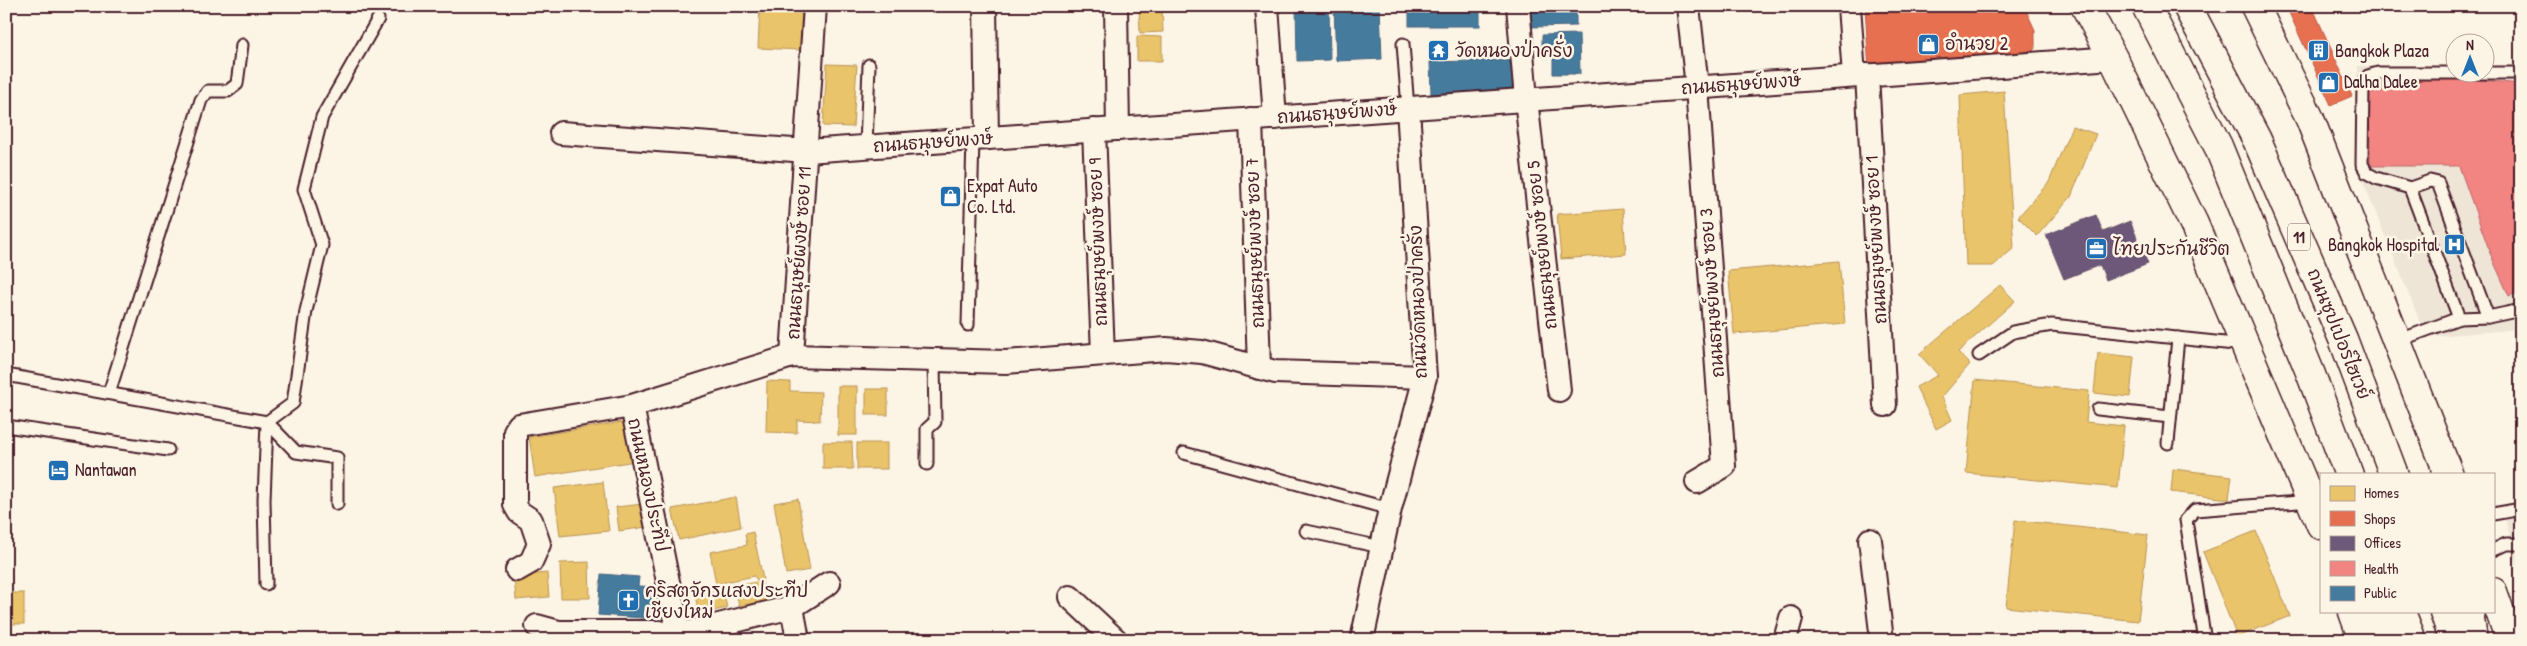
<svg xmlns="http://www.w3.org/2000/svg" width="2527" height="646" viewBox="0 0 2527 646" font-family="'Patrick Hand','Playpen Sans Thai',sans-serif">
<rect width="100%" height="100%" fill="#fcf5e5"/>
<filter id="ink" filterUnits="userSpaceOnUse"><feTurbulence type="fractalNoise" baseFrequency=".02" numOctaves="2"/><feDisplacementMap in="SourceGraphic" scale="10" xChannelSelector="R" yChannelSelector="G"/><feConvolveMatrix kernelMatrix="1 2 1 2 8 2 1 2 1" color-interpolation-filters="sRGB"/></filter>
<g filter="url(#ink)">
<g fill="#eee5d7">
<path d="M2358,66h96v6h30l1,-6h36v263l-95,8 -71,-175z"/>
<path d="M2505,518h16v61z"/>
</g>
<g fill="#e9c46a" stroke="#b99257">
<path d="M760,6h42l-2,44 -42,-2z"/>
<path d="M1139,8h23l1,24 -23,1z"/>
<path d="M1137,36l25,1v24h-25z"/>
<path d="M827,64l30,1 -4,62 -30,-1z"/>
<path d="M2004,91l10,157 -21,18h-27l-6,-171z"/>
<path d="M2072,126l24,8 -25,63 -34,39 -19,-19 31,-35z"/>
<path d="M1623,209l3,45 -65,5 -4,-45z"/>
<path d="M1839,261l6,63 -111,10 -6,-63z"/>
<path d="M2000,285l15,16 -57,51 12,12 -28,33 10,23 -16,9 -20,-42 22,-12 -19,-21z"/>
<path d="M2098,353l36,4 -4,40 -36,-4z"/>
<path d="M1975,380l114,11 -3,31 38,4 -6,62 -152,-15z"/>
<path d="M767,381l23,1v9l31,1 -1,29 -23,-1v13l-31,-1z"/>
<rect x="838" y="386" width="19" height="49"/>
<rect x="866" y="389" width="22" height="26"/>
<path d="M629,421l6,40 -100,16 -6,-40z"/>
<path d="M823,442h29l1,27h-30z"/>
<rect x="857" y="443" width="30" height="26"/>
<path d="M2173,469l59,7 -3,23 -58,-7z"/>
<path d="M603,482l6,49 -49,5 -6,-48z"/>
<path d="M736,497l5,30 -62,13 -7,-31z"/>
<path d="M798,499l12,71 -24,4 -12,-71z"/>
<path d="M643,504l4,23 -28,4 -3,-24z"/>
<path d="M2015,520l133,15 -10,86 -132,-14z"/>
<path d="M2256,531l34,85 -53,21 -34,-85z"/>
<path d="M753,532l10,47 -6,1 -3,-4 -38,8 -6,-32 37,-7 -2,-11z"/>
<path d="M589,562l1,36h-29l-1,-35z"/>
<path d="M547,573l2,24 -33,3 -2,-24z"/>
<path d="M762,581l4,20 -27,5 -4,-20z"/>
<path d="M723,589l4,19 -28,6 -4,-19z"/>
<rect x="6" y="593" width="18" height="31"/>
</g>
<g fill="#e76f51" stroke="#b85746">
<path d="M1865,6h159l11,24v18l-5,7 -161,16z"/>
<path d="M2286,6h26l40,90 -21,9z"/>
</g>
<path fill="#6d597a" stroke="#624862" d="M2096,215l7,17 27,-11 18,43 -42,16 -6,-15 -36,14 -18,-44z"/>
<path fill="#f28482" stroke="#c06668" d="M2460,78l61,6v208l-12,4 -17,-38 -33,-92h-89l-1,-84z"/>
<g fill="#457b9d" stroke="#465f7b">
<path d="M1296,6h33l1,54 -33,1z"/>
<path d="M1334,6h46l2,53 -46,2z"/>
<rect x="1409" y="6" width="71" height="20"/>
<path d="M1530,6h46v20l-45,1z"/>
<path d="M1579,34l1,40h-27v-18h-11v-21z"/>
<path d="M1513,60l1,32 -83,2 -1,-32z"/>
<path d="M601,574l38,3 -1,9 23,1 -2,32 -61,-4z"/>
</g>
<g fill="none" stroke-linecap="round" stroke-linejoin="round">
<defs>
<g id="service">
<path d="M1403,44l5,64"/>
<path d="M866,147l3,-82"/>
<path d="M2410,188l49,130"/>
<path d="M2488,317l-50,-134 -8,-2 -20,7 -34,-10 -9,-5 -5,-9 1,-81 5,-7 10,-3h143"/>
<path d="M968,325l5,-186"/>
<path d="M2397,341l62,-23 29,-1 33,-7"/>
<path d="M1979,355l34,-23 39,-7 192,20"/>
<path d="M6,375l261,47 -3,78 2,84"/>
<path d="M109,393l92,-293 7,-9h20l9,-7 5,-39"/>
<path d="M2098,409l72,8"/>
<path d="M6,426l162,24"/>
<path d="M2168,443l10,-105"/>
<path d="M1184,453l206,56"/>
<path d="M927,464v-35l8,-7 -1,-62"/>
<path d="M337,504v-46l-41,-6 -29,-30 26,-19 13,-92 16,-66 -18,-56 18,-72 56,-98"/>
<path d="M2493,514l28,-5"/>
<path d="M1306,531l75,16"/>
<path d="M2493,550l13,-6h15"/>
<path d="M2209,640l-5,-5 -18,-115 9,-10 116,-9"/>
</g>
<g id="minor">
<path d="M985,6l2,132"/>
<path d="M1116,6l2,123"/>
<path d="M1267,6l8,112"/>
<path d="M1518,6l8,93 33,291"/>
<path d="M1688,6l9,81 27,379 -27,16"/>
<path d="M1849,6l5,70"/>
<path d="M1867,75l18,330"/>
<path d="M1251,119l8,249"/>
<path d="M1094,130l9,224"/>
<path d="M561,133l246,18 1306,-93"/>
<path d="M792,356l23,-350"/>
<path d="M632,406l48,234"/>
<path d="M1870,540l12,100"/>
<path d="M517,570l14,-8 8,-18 -8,-24 -12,-8 -4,-7v-74l4,-6 113,-19 160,-50 214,6 160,-13 36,3 73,20 150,5"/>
<path d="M1070,597l46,43"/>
<path d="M792,607l6,33"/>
<path d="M537,626l22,6h99l20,3 114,-28 37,-24"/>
<path d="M1362,640l28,-131 35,-132 -17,-269"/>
<path d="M1785,640l6,-22"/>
</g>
<g id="secondary">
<path d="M2085,6l28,52 81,166 127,301"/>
<path d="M2255,6l55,113 139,356"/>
<path d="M2493,592l17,48"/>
<path d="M2353,612l10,28"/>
</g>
<g id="trunk">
<path d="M2146,6l72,140 92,226 39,103"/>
<path d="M2187,6l70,134 86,199 51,136"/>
<path d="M2445,465l1,10"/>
<path d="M2320,522l1,2"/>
<path d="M2375,612l17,28"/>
<path d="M2401,612l11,28"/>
<path d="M2444,612l10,28"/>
<path d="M2469,612l4,28"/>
</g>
</defs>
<use href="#service" stroke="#4a1f2b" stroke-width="15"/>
<use href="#minor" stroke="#4a1f2b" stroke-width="26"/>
<use href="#secondary" stroke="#4a1f2b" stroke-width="31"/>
<use href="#trunk" stroke="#4a1f2b" stroke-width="31"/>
<use href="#service" stroke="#fcf5e5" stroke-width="11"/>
<use href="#minor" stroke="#fcf5e5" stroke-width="22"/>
<use href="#secondary" stroke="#fcf5e5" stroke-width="28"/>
<use href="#trunk" stroke="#fcf5e5" stroke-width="28"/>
</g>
</g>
<defs>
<symbol id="shop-square" viewBox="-11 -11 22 22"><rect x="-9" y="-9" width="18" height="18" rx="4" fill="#1f6fb2" stroke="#fcf5e5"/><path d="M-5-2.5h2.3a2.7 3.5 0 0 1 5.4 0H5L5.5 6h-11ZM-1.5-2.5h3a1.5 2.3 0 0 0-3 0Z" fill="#fff"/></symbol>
<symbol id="temple-square" viewBox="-11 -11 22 22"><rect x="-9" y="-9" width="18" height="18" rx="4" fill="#1f6fb2" stroke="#fcf5e5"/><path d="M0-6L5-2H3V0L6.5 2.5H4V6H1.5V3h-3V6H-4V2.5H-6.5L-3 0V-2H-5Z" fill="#fff"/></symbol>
<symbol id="building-square" viewBox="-11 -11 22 22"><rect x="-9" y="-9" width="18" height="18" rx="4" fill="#1f6fb2" stroke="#fcf5e5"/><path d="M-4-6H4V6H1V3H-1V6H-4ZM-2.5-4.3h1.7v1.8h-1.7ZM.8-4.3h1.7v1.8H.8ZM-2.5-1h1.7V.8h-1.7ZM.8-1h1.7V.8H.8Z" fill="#fff"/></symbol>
<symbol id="hospital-square" viewBox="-11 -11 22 22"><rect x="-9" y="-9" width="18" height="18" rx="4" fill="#1f6fb2" stroke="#fcf5e5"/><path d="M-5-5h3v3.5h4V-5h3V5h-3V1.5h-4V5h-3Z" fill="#fff"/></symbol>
<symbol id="office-square" viewBox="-11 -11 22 22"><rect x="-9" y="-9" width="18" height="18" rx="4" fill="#1f6fb2" stroke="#fcf5e5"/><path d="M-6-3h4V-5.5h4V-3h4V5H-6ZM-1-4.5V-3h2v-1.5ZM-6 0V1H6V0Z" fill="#fff"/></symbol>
<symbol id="hotel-square" viewBox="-11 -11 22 22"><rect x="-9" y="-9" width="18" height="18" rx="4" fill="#1f6fb2" stroke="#fcf5e5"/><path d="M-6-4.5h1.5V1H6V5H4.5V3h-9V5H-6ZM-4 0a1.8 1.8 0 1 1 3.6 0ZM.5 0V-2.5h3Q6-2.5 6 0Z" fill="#fff"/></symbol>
<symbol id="church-square" viewBox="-11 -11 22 22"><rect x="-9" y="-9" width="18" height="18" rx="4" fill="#1f6fb2" stroke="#fcf5e5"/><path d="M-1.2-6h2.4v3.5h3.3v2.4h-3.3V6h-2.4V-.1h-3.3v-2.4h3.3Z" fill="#fff"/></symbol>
</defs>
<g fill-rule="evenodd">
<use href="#shop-square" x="1916" y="32" width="25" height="25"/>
<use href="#temple-square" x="1426" y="38" width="25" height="25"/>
<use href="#building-square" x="2306" y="38" width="25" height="25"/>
<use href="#shop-square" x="2316" y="70" width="25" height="25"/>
<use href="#shop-square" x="938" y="184" width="25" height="25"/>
<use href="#hospital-square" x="2442" y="232" width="25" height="25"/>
<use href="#office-square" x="2084" y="236" width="25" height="25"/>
<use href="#hotel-square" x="46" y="458" width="25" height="25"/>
<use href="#church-square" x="616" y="588" width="25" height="25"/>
</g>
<g text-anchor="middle" stroke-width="5" stroke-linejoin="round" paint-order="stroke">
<rect fill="#fcf5e5" stroke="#7f5f63" stroke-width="1" x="2288" y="223.5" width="22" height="27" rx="4"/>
<g font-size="16" font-weight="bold" fill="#4a1f2b">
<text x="2299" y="243">11</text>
</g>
<g font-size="18" fill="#4a1f2b" stroke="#fcf5e5" text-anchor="start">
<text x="1945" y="50">อำนวย 2</text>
<text x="1455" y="57">วัดหนองป่าครั่ง</text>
<text x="2335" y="57">Bangkok Plaza</text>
<text x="2344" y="88">Dalha Dalee</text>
<text x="967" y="192">Expat Auto<tspan x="967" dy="21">Co. Ltd.</tspan></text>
<text x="2439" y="251" text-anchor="end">Bangkok Hospital</text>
<text x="2113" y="255">ไทยประกันชีวิต</text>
<text x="75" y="476">Nantawan</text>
<text x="645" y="597">คริสตจักรแสงประทีป<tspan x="645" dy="21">เชียงใหม่</tspan></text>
</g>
<g font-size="18" fill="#4a1f2b" stroke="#fcf5e5">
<text transform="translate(1741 84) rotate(-4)" y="6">ถนนธนุษย์พงษ์</text>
<text transform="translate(1337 113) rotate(-4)" y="6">ถนนธนุษย์พงษ์</text>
<text transform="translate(933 142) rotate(-4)" y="6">ถนนธนุษย์พงษ์</text>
<text transform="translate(1876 240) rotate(-93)" y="6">ถนนธนุษย์พงษ์ ซอย 1</text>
<text transform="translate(1098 242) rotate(-92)" y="6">ถนนธนุษย์พงษ์ ซอย 9</text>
<text transform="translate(1255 243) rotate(-92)" y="6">ถนนธนุษย์พงษ์ ซอย 7</text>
<text transform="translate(1542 245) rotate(-96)" y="6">ถนนธนุษย์พงษ์ ซอย 5</text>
<text transform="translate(799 253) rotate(-86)" y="6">ถนนธนุษย์ผงษ์ ซอย 11</text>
<text transform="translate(1712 293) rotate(-94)" y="6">ถนนธนุษย์พงษ์ ซอย 3</text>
<text transform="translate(1418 302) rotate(-92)" y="6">ถนนวัดหนองป่าครั่ง</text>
<text transform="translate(2339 334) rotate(68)" y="6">ถนนซุปเปอร์ไฮเวย์</text>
<text transform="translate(648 485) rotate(78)" y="6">ถนนหนองประทีป</text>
</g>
</g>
<rect width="2527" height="646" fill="none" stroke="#fcf5e5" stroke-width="25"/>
<rect x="12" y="12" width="2502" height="621" fill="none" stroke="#4a1f2b" stroke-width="2" filter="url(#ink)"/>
<rect x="2320" y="473" width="175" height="140" fill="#fcf5e5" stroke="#b59f9b"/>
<rect x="2330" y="486" width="25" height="15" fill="#e9c46a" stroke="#b59f9b"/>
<text x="2364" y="498" font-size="15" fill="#4a1f2b">Homes</text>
<rect x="2330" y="511" width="25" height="15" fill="#e76f51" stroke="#b59f9b"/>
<text x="2364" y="524" font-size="15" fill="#4a1f2b">Shops</text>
<rect x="2330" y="536" width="25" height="15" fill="#6d597a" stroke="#b59f9b"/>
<text x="2364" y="548" font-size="15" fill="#4a1f2b">Offices</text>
<rect x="2330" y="561" width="25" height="15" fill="#f28482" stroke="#b59f9b"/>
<text x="2364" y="574" font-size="15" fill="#4a1f2b">Health</text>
<rect x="2330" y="586" width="25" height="15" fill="#457b9d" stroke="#b59f9b"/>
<text x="2364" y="598" font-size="15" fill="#4a1f2b">Public</text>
<g transform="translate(2470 58)"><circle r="24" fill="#fcf5e5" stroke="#b59f9b"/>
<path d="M0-4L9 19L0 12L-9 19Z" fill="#1f6fb2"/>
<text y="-8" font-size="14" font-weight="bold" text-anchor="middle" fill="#4a1f2b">N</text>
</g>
</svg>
